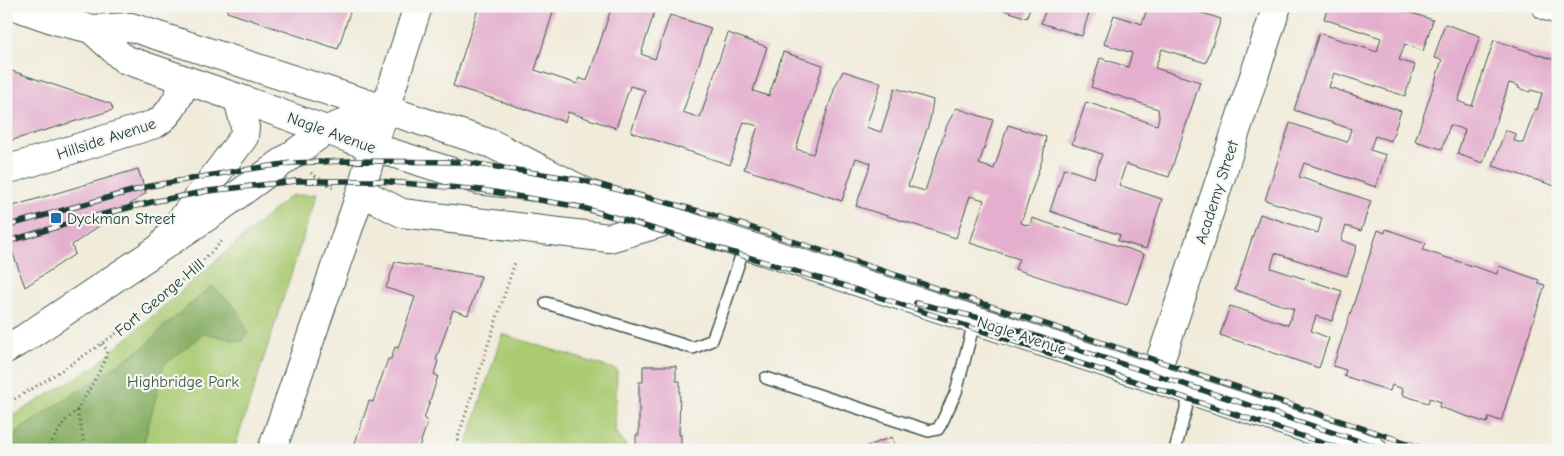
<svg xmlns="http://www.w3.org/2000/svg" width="1564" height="456" viewBox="0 0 1564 456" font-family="'Comic Neue',sans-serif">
<rect width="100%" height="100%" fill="#f6f6f2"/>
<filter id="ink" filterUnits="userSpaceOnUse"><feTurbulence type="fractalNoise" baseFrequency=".02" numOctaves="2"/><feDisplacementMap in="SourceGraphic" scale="10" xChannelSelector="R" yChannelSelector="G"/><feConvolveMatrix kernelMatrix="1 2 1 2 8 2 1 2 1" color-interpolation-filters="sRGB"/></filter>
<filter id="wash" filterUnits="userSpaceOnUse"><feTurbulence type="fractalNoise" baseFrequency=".0096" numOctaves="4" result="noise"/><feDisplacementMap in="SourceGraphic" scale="20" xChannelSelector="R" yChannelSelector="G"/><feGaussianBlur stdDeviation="1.12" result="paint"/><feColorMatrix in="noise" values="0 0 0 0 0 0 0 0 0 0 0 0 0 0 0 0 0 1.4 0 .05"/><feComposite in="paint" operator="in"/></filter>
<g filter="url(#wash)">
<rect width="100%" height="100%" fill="#f1ebda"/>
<g fill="#abcb73" stroke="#658454">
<path d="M317,194l-83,256h-228v-30l88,-53 196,-171z"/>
<path d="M502,334l115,36 -2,61 11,14v5h-161z"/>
</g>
<path fill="#88af65" stroke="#54764c" d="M212,286l26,24 10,23 -6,9 -38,-9 -40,32 -22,85h-136v-11l138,-92 17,-18z"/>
<g id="blocks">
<g fill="#e4afce">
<path d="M228,6h124l-14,43 -111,-37z"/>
<path d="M479,6h76l-20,64 42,14 2,-6 8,3 25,-75h31l12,4 -14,44 14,5 15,-44 41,13 -28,84 17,6 28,-85 39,14 -14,44 16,5 14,-44 40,13 -27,84 17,5 22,-67 8,-16 38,12 -15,44 15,5 14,-44 38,12 -3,20 -22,66 17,5 22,-66 9,-17 37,12 -14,44 15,5 14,-44 38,12 -3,20 -22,66 9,3 2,-8 112,36 -17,51 -112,-36 4,-10 -49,-16 14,-43 -14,-4 -14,42 -100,-32 15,-43 -15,-5 -14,43 -98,-32 14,-43 -14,-4 -14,43 -99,-33 14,-42 -15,-4 -14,42 -48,-16 -3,10 -112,-36z"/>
<path d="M992,6h38l-3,12z"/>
<path d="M1047,6h44l-9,30 -41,-13z"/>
<path d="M1140,6h41l40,13 -15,44 -44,-14 -7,19 45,14 -31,95 -43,-13 -7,21 43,14 -16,50 -28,-8 2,-6 -70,-24 14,-43 30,10 8,-24 -30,-10 14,-42 71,23 2,-8 -1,-8 -67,-22 9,-29 28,9 4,-14 -28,-9 10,-29 28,9 5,-15z"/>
<path d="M1328,6h63l42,14 -10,31 -18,-7 -6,16 16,5 -10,31 -71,-23 -5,14 72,24 -10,30 -16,-5 -3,8 -2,6 16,5 -10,32 -72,-24 -5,14 72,24 -10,30 -15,-5 -5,14 16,6 -10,30 -72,-23 -2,7 -2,8 71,23 -10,30 -16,-5 -5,15 18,7 -10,30 -99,-33 10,-29 58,19 6,-16 -59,-19 25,-76 58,19 4,-15 -57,-18 25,-77 57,19 4,-13 -57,-19 25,-77 58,19 4,-14 -57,-19z"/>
<path d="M1445,24l35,12 -22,65 7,3 7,2 22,-66 64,21v126l-65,-21 12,-36 11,4 -2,7 9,2 12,-34 2,1 5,-17 -11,-3 -1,2 -12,-4 1,-2 -10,-3 -26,80 -26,-9 8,-24 -15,-5 -8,24 -27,-8 27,-81 -8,-2z"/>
<path d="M6,69l105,35 2,6 -107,32z"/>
<path d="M138,169l8,24 -74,52 3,9 -50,33 -19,-53v-26z"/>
<path d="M1386,229l40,14 -3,7 74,24 2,-8 40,14 -1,3 7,2 -44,136 -12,-4 -2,6 -48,-16 2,-5 -11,-4 -2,5 -26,-8 1,-6 -11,-4 -2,6 -46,-15 2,-6 -13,-4 45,-136 7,3z"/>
<path d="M395,262l86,14 -13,39 -15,-5 -17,50 2,1 -4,13 4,2 -14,43 4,2 -10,29h-63l-2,-1 16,-48 4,1 15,-43h3l4,-12 3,1 17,-51 -29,-9z"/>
<path d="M643,366h33v15h4l-1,54h2v15h-45v-15h3v-53h4z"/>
<path d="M892,437l4,13h-33l-1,-2z"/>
</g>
</g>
</g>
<g filter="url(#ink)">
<use href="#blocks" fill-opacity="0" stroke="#3e574d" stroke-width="1"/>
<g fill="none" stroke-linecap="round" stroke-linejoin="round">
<defs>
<g id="lane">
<path d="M546,303l147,45 19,-8 9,-24 24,-72"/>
<path d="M766,378l163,53 9,-2 4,-7 14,-30 19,-73"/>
<path d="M1175,450l16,-60"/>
</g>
<g id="secondary">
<path d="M1546,6l12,4"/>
<path d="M6,170l149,-46c17,-10 22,-26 31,-43"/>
<path d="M6,349l19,-11 192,-128 109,-80 58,-21"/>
<path d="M1154,377l11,-30 112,-341"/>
</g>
<g id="primary">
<path d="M15,6l43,15 33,8 40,-2 361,117 97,50 784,256"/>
<path d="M91,29l33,30 114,39 135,49 105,33 91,11"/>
<path d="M361,192l41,21 207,25 62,-18"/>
<path d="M161,247l83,-110 1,-10 -7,-29"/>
<path d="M272,450l89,-258 12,-45 45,-141"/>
</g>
</defs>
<use href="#lane" stroke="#3e574d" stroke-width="14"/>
<use href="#secondary" stroke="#3e574d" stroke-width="30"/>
<use href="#primary" stroke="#3e574d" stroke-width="30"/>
<g stroke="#3e574d" stroke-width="3" stroke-dasharray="1 4" stroke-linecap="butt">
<path d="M311,173l24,16"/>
<path d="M6,404c78,-45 154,-97 216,-163"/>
<path d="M77,411l9,39"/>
<path d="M47,450l17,-28 13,-12 12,-20 16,-29 2,-11 -5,-6"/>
<path d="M454,450l61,-188"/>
</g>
<use href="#lane" stroke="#fff" stroke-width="11"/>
<use href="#secondary" stroke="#fff" stroke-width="28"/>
<use href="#primary" stroke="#fff" stroke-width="28"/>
<defs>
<g id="rail">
<path d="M6,226l144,-40 86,-15 55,-8 58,-2 115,1 117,18 129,34 719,236"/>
<path d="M6,242l74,-22 72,-18 56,-11 88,-10h83l103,9 98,17 268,80 496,163"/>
<path d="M916,303l64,15 407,132"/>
</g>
</defs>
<use href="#rail" stroke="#1f3d34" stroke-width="5.5"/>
<use href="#rail" stroke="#f6f6f2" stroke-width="4" stroke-dasharray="11" stroke-linecap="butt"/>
</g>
</g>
<rect fill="#1f6fb2" stroke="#f6f6f2" stroke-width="2" x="50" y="212" width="12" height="12" rx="2.5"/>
<g text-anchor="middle" stroke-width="4.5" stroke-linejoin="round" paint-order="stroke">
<g font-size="16" fill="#1f3d34" stroke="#f6f6f2">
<text transform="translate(332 132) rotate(20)" y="6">Nagle Avenue</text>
<text transform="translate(106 138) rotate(-18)" y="6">Hillside Avenue</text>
<text transform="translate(1216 192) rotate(-72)" y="6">Academy Street</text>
<text transform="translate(159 297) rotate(-40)" y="6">Fort George Hill</text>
<text transform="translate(1022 335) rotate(18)" y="6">Nagle Avenue</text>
</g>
<g font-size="16" fill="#1f3d34" stroke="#f6f6f2" text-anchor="start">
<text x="67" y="224">Dyckman Street</text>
</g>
<g font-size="16" fill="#3b5941" stroke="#f6f6f2">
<text x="183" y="387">Highbridge Park</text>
</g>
</g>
<rect width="1564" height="456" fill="none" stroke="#f6f6f2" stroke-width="25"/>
</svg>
